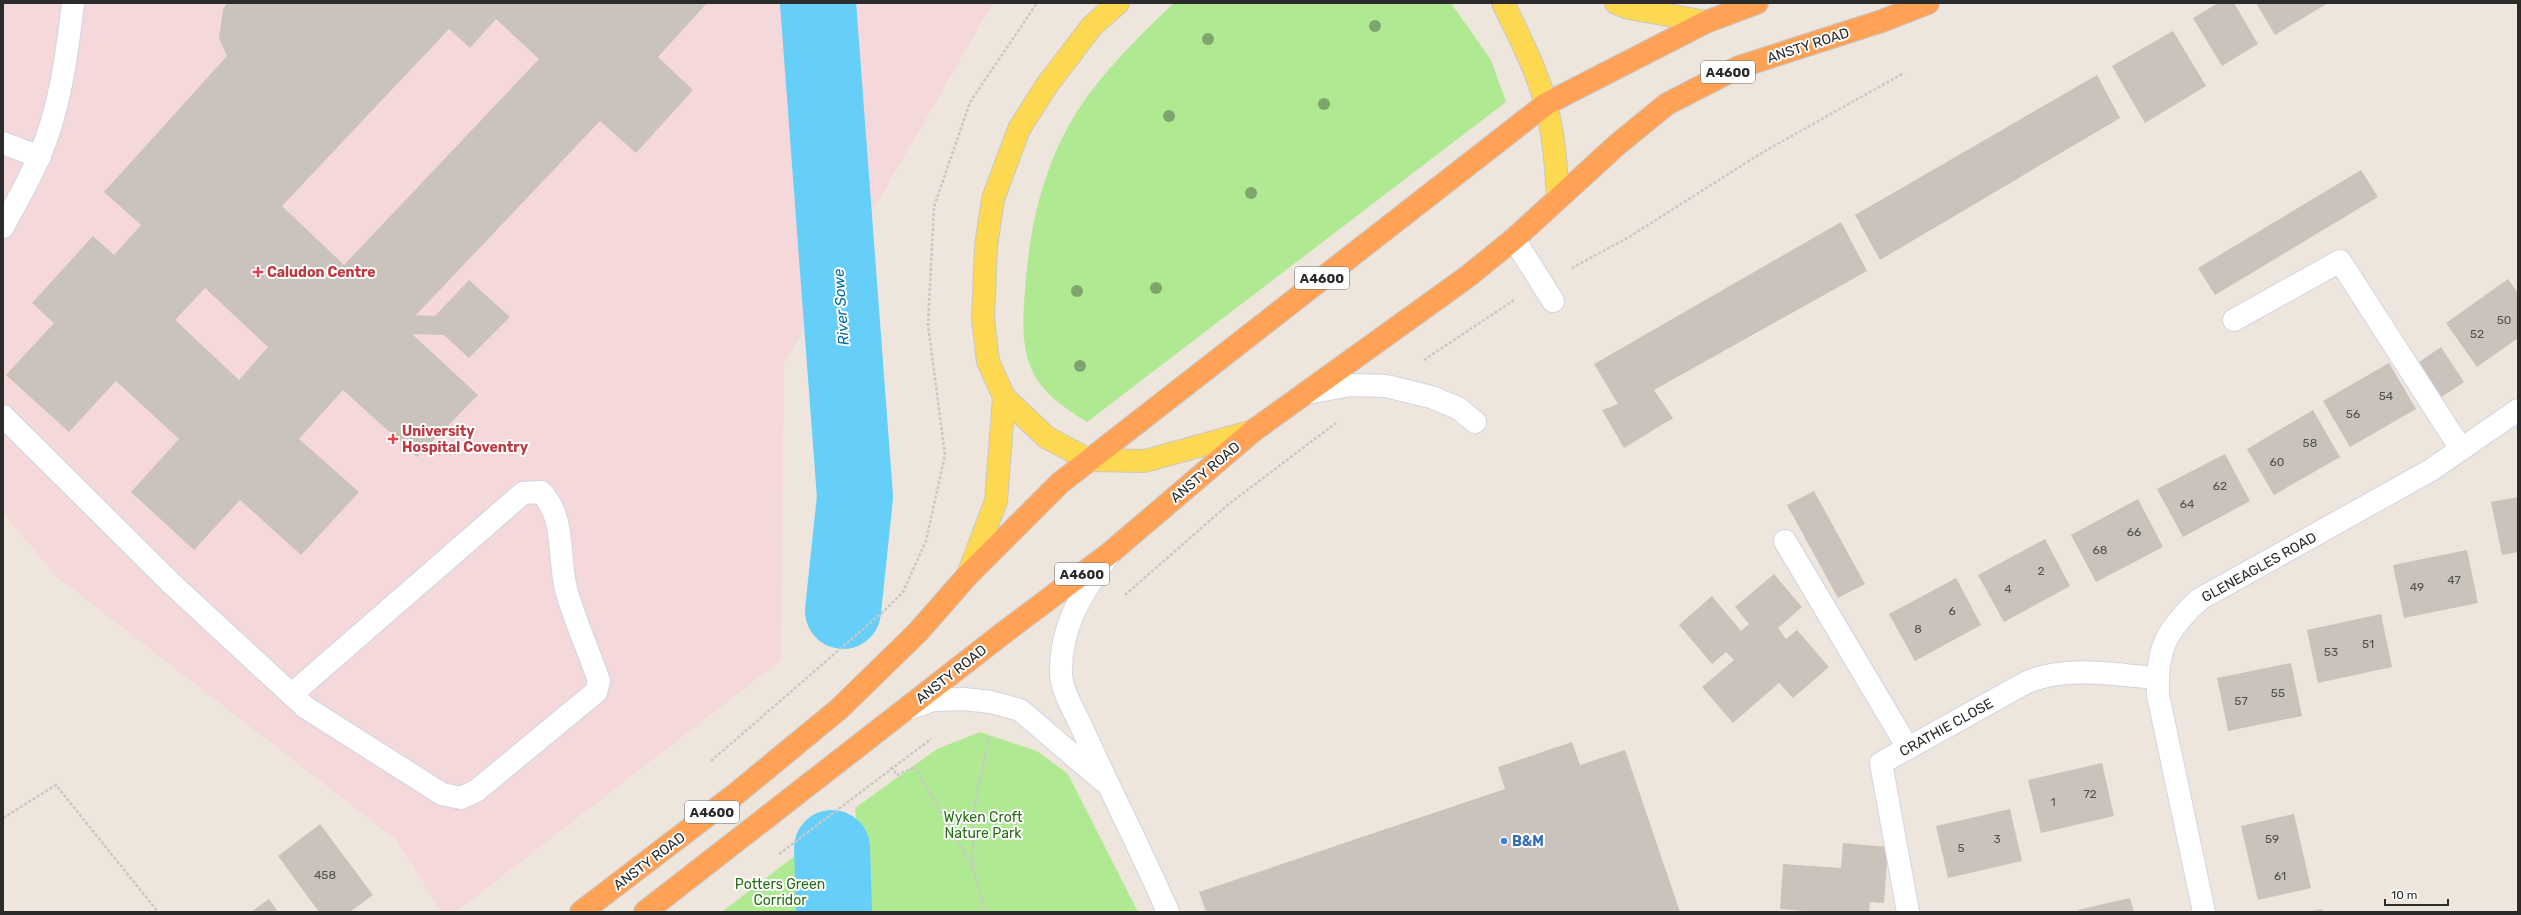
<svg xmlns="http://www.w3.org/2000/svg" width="2521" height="915" viewBox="0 0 2521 915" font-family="Rubik,sans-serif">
<rect width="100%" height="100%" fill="#eee6dc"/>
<path fill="#f5d8d9" d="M3,3h990l-209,361 -3,296 -325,252h-14l-47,-73 -339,-263 -53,-63z"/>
<g fill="#afea93">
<path d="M1174,3h277l40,57 15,42 -419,320c-21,-13 -47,-30 -56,-54 -10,-24 -8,-52 -6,-78 5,-70 21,-138 64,-196 25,-33 55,-63 85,-91z"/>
<path d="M980,732l57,19 31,23 70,138h-273l-10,-104 82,-59z"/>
<path d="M801,851l1,61h-80z"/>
</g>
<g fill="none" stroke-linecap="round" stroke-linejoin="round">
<g stroke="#65cff9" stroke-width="76">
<path d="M818,3l37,494 -12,114"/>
<path d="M832,848l2,64"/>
</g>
</g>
<g fill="#c9c3bb" fill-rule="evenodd">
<path d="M227,3h480l-49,54 35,33 -57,63 -36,-32 -184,194 19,1 34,-36 41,37 -41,41 -25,-23 -32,-1 66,61 -61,62 -74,-67 -44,49 60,53 -58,63 -61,-55 -46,50 -63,-58 48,-53 -63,-58 -47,51 -63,-57 48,-52 -22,-20 61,-67 21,19 27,-30 -37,-33 123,-136 -8,-18 4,-28zM496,19l43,40 -195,206 -62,-59 167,-177 21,19zM205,288l63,59 -29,33 -64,-60z"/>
<path d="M2218,3h16l24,41 -36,22 -29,-48z"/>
<path d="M2256,3h72l-53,32z"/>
<path d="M2173,31l33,55 -61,37 -33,-57z"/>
<path d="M2097,75l23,43 -240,142 -25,-45z"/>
<path d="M2361,170l17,27 -163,98 -17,-27z"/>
<path d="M1841,222l26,49 -213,119 19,28 -49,30 -22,-38 16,-6 -24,-40z"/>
<path d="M2508,279l10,14v45l-41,29 -31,-44z"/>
<path d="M2441,347l23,35 -24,16 -24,-34z"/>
<path d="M2389,363l27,46 -66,38 -27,-46z"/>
<path d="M2313,410l27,47 -66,38 -27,-46z"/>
<path d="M2225,454l25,47 -67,36 -26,-48z"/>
<path d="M1814,491l51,93 -27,14 -51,-93z"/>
<path d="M2518,497v55l-16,3 -11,-53z"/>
<path d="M2138,499l25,48 -67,35 -25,-47z"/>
<path d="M2045,539l25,47 -66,36 -26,-47z"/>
<path d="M2467,550l11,53 -74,15 -11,-53z"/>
<path d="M1774,574l28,33 -24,21 8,11 11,-9 32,37 -36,31 -14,-15 -46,40 -31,-36 32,-27 -8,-8 -14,12 -33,-39 33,-29 29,35 8,-7 -14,-17z"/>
<path d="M1956,578l25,47 -66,36 -26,-47z"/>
<path d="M2381,614l11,53 -74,16 -11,-53z"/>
<path d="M2291,663l11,53 -74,15 -11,-53z"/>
<path d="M1572,742l8,23 45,-15 55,162h-474l-7,-20 306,-103 -7,-22z"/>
<path d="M2102,763l12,53 -73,17 -13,-53z"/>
<path d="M2010,809l12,52 -74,17 -12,-52z"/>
<path d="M2294,814l17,74 -53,12 -17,-74z"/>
<path d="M320,824l53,71 -23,17h-31l-41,-56z"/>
<path d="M1843,843l45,4 -4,56 -14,-1 -1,10h-51l-38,-3 3,-45 58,4z"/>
<path d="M2130,898l4,14h-56v-2z"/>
<path d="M269,899l9,13h-27z"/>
<path d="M2322,909l1,3h-11v-1z"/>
</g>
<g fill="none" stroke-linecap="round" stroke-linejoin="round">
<defs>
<g id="minor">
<path d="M3,143l37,14"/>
<path d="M3,227c12,-23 26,-46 36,-70 21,-47 28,-103 34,-154"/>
<path d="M1514,239l39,62"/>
<path d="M2234,320l106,-59 121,188"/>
<path d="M1307,393l44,-8 35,1 45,11 27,11 17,14"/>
<path d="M3,416l169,168 133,123 137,87 19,4 15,-7 120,-99 3,-11c-10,-29 -23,-58 -32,-88 -10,-35 0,-74 -26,-101l-18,1 -231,201"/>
<path d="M1785,541l123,207"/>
<path d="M1108,556c-26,38 -48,69 -47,118 1,18 14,38 21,54 28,62 59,122 86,184"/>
<path d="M907,709l26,-9 31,-1 27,3 29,8 82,70"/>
<path d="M1908,912l-27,-149 146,-81c40,-17 87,-7 130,-4"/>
<path d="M2204,912l-46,-217c-2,-46 8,-65 42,-96l231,-129 87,-60"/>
</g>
<g id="major">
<path d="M1118,3l-26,23 -45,59 -28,44 -26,70 -7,47 -3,72 5,43 16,36 42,40 43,23 56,1 108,-30"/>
<path d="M1503,3c16,33 34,67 43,102 8,30 10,61 12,92"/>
<path d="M1616,3l13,5 77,14"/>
<path d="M968,575l28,-74 8,-104"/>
</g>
<g id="highway">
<path d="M581,912l156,-119 102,-84 79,-77 50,-57 92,-92 486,-379 160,-82 51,-19"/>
<path d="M645,912l361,-281 104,-78 143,-122 214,-154 47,-38 104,-95 49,-40 72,-37 143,-46 46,-18"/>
</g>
</defs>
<use href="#minor" stroke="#d1d4e5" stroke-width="24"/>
<use href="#major" stroke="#c8c8c8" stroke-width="24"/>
<use href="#highway" stroke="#c8c8c8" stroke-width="24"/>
<g stroke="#c8c8c8" stroke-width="2.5" stroke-dasharray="3 2" stroke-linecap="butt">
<path d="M1572,268l57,-31 134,-85 141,-79"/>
<path d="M1424,360l90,-60"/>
<path d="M1125,595l105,-92 106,-80"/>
<path d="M711,761l174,-151 18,-18 23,-51 19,-86 -17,-130 6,-118 36,-105 67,-99"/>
<path d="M891,767l6,8 18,-8 58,101 12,44"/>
<path d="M3,818l53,-33 102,127"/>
<path d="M779,854l152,-115"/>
<path d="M973,868v-53l16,-79"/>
</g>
<use href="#minor" stroke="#fff" stroke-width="22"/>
<use href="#major" stroke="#fdd851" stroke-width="22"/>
<use href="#highway" stroke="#ffa256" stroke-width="22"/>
</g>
<g fill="#7fa56e">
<circle cx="1375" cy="26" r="6"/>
<circle cx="1208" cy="39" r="6"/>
<circle cx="1324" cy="104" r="6"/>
<circle cx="1169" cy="116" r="6"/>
<circle cx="1251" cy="193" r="6"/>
<circle cx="1156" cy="288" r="6"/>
<circle cx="1077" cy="291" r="6"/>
<circle cx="1080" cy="366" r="6"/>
</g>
<g fill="#e0444e" stroke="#fff" stroke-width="1.5">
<path d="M256 266h4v4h4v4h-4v4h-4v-4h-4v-4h4z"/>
<path d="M391 433h4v4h4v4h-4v4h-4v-4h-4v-4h4z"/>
</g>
<circle fill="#3f7fe0" stroke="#fff" stroke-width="1.5" cx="1504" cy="841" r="4"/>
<g text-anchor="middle" stroke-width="4" stroke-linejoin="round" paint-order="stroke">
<g font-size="12" fill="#52514f">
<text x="2504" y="324">50</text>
<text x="2477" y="338">52</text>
<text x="2386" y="400">54</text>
<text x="2353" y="418">56</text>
<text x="2310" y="447">58</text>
<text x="2277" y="466">60</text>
<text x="2220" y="490">62</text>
<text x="2187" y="508">64</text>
<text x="2134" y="536">66</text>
<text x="2100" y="554">68</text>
<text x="2041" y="575">2</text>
<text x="2454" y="584">47</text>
<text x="2417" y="591">49</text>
<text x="2008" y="593">4</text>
<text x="1952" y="615">6</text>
<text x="1918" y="633">8</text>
<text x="2368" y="648">51</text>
<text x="2331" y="656">53</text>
<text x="2278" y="697">55</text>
<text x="2241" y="705">57</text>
<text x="2090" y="798">72</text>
<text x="2053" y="806">1</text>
<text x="1997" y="843">3</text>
<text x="2272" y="843">59</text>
<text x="1961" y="852">5</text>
<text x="325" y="879">458</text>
<text x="2280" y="880">61</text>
</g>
<g fill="#fff" stroke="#6b6b6b" stroke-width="1">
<rect x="1701" y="61" width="54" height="22" rx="3"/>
<rect x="1295" y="267" width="54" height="22" rx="3"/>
<rect x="1055" y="563" width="54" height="22" rx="3"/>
<rect x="685" y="801" width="54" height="22" rx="3"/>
</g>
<g font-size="13" font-weight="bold" fill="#2b2b2b">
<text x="1728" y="77">A4600</text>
<text x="1322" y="283">A4600</text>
<text x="1082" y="579">A4600</text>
<text x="712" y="817">A4600</text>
</g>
<g font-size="14" fill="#2b2b2b" stroke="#fff">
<text transform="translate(1808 45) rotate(-18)" y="5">ANSTY ROAD</text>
<text transform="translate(1205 472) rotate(-40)" y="5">ANSTY ROAD</text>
<text transform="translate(2259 567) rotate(-29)" y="5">GLENEAGLES ROAD</text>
<text transform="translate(951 674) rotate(-38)" y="5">ANSTY ROAD</text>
<text transform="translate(1946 727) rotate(-29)" y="5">CRATHIE CLOSE</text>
<text transform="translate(649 861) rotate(-37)" y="5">ANSTY ROAD</text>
</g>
<g font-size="14" font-weight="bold" fill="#be3a42" stroke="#fff" text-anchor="start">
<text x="267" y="277">Caludon Centre</text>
<text x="402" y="436">University<tspan x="402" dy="16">Hospital Coventry</tspan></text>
</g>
<g font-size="14" fill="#256f14" stroke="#fff">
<text x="983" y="822">Wyken Croft<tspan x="983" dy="16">Nature Park</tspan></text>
<text x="780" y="889">Potters Green<tspan x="780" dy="16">Corridor</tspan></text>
</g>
<g font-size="14" font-weight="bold" fill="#366cbe" stroke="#fff" text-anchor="start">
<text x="1512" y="846">B&amp;M</text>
</g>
<g font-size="15" font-style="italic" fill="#016ca9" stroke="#fff">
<text transform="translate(841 307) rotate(-94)" y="5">River Sowe</text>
</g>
</g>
<rect width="2521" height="915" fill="none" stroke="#2b2b2b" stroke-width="8"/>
<path d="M2385 899v6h63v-6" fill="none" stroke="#2b2b2b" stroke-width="2"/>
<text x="2391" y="899" font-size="12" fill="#2b2b2b" stroke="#ffffff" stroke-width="3" paint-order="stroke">10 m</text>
</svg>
